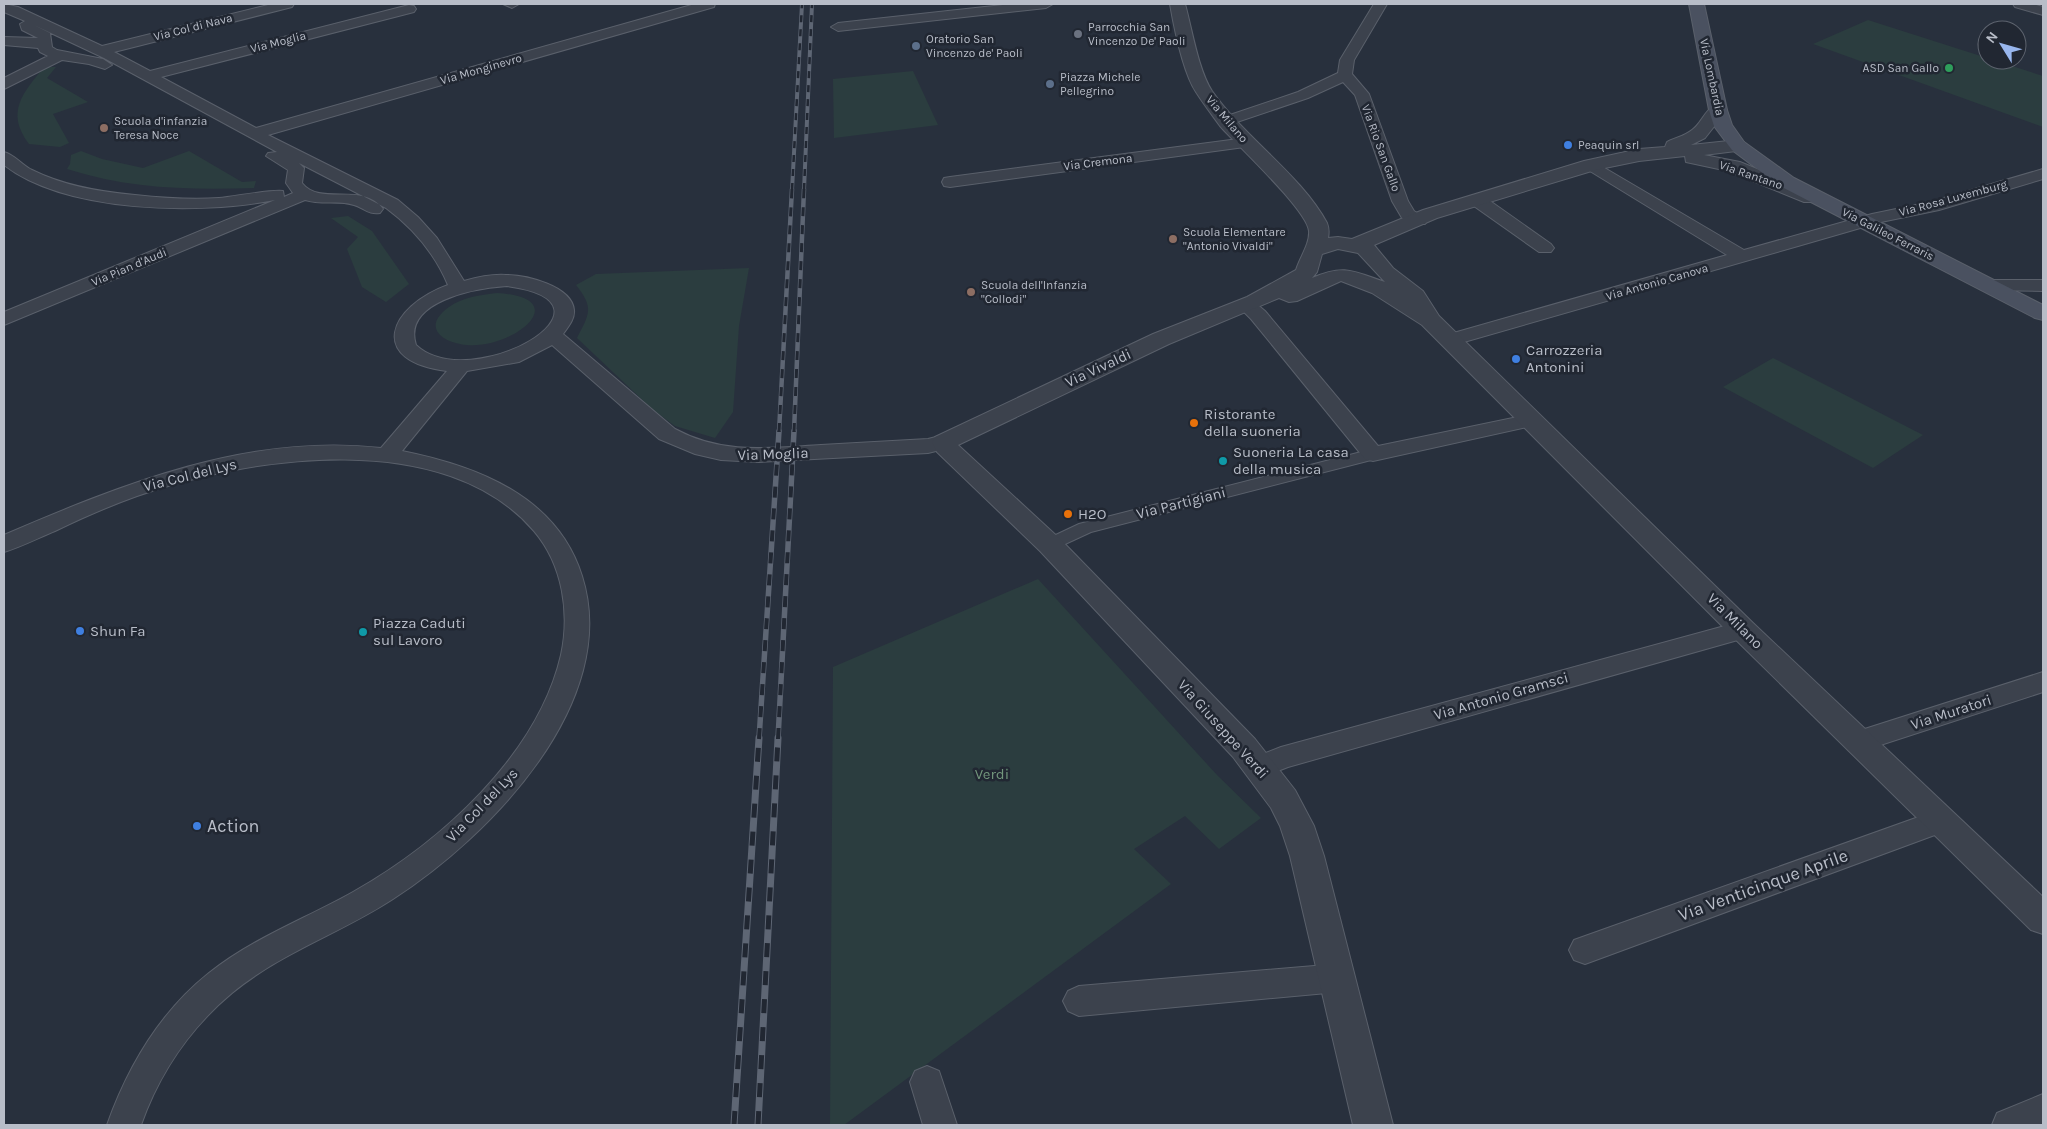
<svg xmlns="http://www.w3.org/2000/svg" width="2047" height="1129" viewBox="0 0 2047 1129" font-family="Karla,sans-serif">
<rect width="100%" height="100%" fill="#28303d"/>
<g fill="#2b3d3f">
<path d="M1868,20l175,56v51l-230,-83z"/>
<path d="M44,67h12l-9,11 41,24 -35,12 16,29 -9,4 -31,-3c-24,-32 -6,-51 15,-77z"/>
<path d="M913,71l25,54 -104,13 -1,-59z"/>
<path d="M81,151l21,8 41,9 46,-17 53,31 14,-1 -2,7c-64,2 -125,1 -187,-19l3,-5 1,-9z"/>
<path d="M348,216l24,15 37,53 -23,18 -24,-15 -15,-38 11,-12 -27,-19z"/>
<path d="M749,268l-10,58 -6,86 -18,26 -40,-12 -23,-17 -75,-71c13,-25 17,-30 -1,-53l20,-11z"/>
<path d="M497,293c79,5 17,56 -30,52 -25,-2 -46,-18 -18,-38 14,-10 31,-12 48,-14z"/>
<path d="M1773,358l150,77 -50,33 -150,-81z"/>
<path d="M1038,579l179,196 44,43 -42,31 -34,-33 -51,33 37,35 -327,241h-14l3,-458z"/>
</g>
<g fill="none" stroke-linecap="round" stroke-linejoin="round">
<defs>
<path id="pedestrian" d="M1373,449l6,1 3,4 -3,4 -288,74 -41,19 -7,-2 -2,-4 2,-4 36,-17z"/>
<g id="minor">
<path d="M4,4l14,3 84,39 170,-42h22l-2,3 -178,45 36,19 259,-66 5,1 2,3 -2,3 -253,65 95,51 439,-124h20l-1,3 -446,128 130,65 20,17 19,21 27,43c14,-4 28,-7 42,-6 20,0 66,11 68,35 1,9 -6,17 -11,24l112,95c48,26 93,19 146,16 35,-2 71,-4 107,-6l16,-4 8,2 3,5 -3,5 -24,6 -169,9 -38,-2 -26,-6 -36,-15 -107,-94 -33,17 -52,9 -65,80c75,15 155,45 180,125 40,126 -93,261 -189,323 -52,34 -113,54 -161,94 -42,35 -73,81 -91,132h-34c21,-59 53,-113 102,-152 44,-35 96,-54 144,-81 87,-49 185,-137 208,-237 9,-42 2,-90 -27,-124 -89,-104 -283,-75 -397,-35 -28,10 -55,22 -82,35 -17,7 -34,16 -51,21v-17c119,-51 244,-102 377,-87l66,-77c-80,-10 -59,-64 1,-86 -13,-31 -35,-57 -62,-77l-87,-45 5,5 -2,15c19,24 61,-2 81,26l-3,4c-11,2 -16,-5 -26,-8 -15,-5 -33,0 -49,-5l-301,125v-13l271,-112c-76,15 -209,13 -271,-35v-13c11,3 18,13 28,18 32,16 69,22 103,25 28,3 56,5 84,3 14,-1 53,-9 64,-7l1,6 9,-4 -7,-10 2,-13 -22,-14 2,-3 9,-1 -173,-94 -70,-33 16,8 2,14 5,3 46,9 9,6 -7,4 -16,-5 -27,-4 -58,29v-11l44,-22 -8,-4 -2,-4 -34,-3v-8l34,1 -16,-8 -2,-6 5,-3 -21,-9zM507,286c128,17 -37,110 -91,59 -14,-44 60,-57 91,-59z"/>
<path d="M503,4h16l-7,4z"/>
<path d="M1012,4h41l-7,4 -208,23 -7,-4 7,-4z"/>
<path d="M1374,4h13l-33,56 -2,14 17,20 39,107 6,10 14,9 -3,4h-12l-11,-6 -10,-17 -37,-106 -12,-13 -35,16 -77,26h-10l-3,-3 3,-3 77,-26 40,-19 2,-13z"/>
<path d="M2013,4h20l10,3v8l-28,-8z"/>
<path d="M1246,138l6,2 2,3 -2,3 -302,41 -6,-1 -2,-4 2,-4 6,-1z"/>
<path d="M1591,160l153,90 128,-36 58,-12 113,-33v10l-104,31 -58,12 -83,24 -341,98h-14l-3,-4 3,-4 284,-81 -142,-87 -2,-3z"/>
<path d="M1477,195l6,1 68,48 3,4 -3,4h-12l-68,-48 -2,-4 2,-4z"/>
<path d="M1990,280h53v11l-60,-1 -2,-4 2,-4z"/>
<path d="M1246,299l7,2 12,10 113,135 154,-32 7,2 4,4 -4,4 -7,2 -159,35 -8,-2 -114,-140 -14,-14 2,-4z"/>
<path d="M1743,621l9,3 3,6 -3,6 -464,131 -28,11 -10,-3 -4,-8 4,-8 31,-12z"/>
<path d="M2043,672v20l-184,60 -10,-4 -4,-7 4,-7z"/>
<path d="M1941,809l10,4 4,8 -4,8 -366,135 -11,-4 -5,-10 5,-10z"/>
<path d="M1338,964l11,4 5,10 -5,10 -11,4 -259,24 -11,-5 -5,-10 5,-10 11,-5z"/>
<path d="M927,1066l12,5 18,54h-34l-13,-43 5,-11z"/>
<path d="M2043,1094v31h-51l5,-12z"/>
</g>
<path id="tertiary" d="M1170,4h15c7,25 13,65 27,87 32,46 90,85 115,132 2,5 2,10 1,15l10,-1 14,2 71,-29 161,-49 55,-12 26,-2 2,-5c7,-4 18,-6 25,-12 12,-8 14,-28 32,-24l3,4 -22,28 -14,7 47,-5 6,2 3,4 -3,4 -40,5 36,7 78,32 3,4 -3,4h-14l-76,-31 -42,-9 -1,-6 -46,5 -44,9 -158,48 -63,27 19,23 30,23 16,25 314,307 290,274v37l-12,-4 -298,-293 -311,-312 -50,-32 -31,-12 -44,20 -8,1 -10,-4 -110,46 -211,101 102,94 195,200 40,51 19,36 10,30 69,269h-40l-63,-269 -10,-30 -9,-18 -38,-51 -193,-206 -103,-99 -5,-10 3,-5 218,-103 94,-37 49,-27c4,-13 14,-26 13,-39 -2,-21 -72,-86 -89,-105 -8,-11 -17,-23 -24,-34 -13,-20 -22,-65 -26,-88zM1338,249l20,4 27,29c-32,-11 -41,-18 -73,-4l5,-6 5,-18z"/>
<path id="secondary" d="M1689,4h15l23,106 5,15 12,17 50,36 249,127v15l-8,-2 -255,-132 -48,-36 -18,-24 -5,-16z"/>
</defs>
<use href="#pedestrian" stroke="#5a606b" stroke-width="2"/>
<use href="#minor" stroke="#5a606b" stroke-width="2"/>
<use href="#tertiary" stroke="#5a606b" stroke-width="2"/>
<use href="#secondary" stroke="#5a606b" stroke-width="2"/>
<use href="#pedestrian" fill="#3c424d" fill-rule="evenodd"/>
<use href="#minor" fill="#3c424d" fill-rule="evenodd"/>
<use href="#tertiary" fill="#3c424d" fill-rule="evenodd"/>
<use href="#secondary" fill="#4a5160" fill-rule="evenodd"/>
<defs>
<g id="rail-far3">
<path d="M792,190l10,-186"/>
<path d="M804,190l8,-186"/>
</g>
<g id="rail-far2">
<path d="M779,432l13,-243"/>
<path d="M794,432l10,-243"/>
</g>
<g id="rail-far1">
<path d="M759,739l20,-308"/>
<path d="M778,739l16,-308"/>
</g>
<g id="rail">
<path d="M734,1125l25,-387"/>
<path d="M758,1125l20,-387"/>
</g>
</defs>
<use href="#rail-far3" stroke="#5e6674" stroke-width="4"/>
<use href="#rail-far2" stroke="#5e6674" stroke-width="4.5"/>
<use href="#rail-far1" stroke="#5e6674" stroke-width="5.5"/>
<use href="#rail" stroke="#5e6674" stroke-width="7"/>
<use href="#rail-far3" stroke="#212732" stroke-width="2.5" stroke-dasharray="7" stroke-linecap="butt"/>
<use href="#rail-far2" stroke="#212732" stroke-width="3" stroke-dasharray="9" stroke-linecap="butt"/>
<use href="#rail-far1" stroke="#212732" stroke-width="4" stroke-dasharray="11" stroke-linecap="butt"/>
<use href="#rail" stroke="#212732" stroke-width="5" stroke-dasharray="14" stroke-linecap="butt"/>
</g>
<circle fill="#6b7280" stroke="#212732" stroke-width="2" cx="1078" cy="34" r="5"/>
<g fill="#5c6f8a" stroke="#212732" stroke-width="2">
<circle cx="916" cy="46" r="5"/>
<circle cx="1050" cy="84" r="5"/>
</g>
<circle fill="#2e9e5b" stroke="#212732" stroke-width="2" cx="1949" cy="68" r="5"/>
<g fill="#8d6e63" stroke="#212732" stroke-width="2">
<circle cx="104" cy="128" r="5"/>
<circle cx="1173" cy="239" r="5"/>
<circle cx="971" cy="292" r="5"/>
</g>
<g fill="#3f7fe0" stroke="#212732" stroke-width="2">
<circle cx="1568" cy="145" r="5"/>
<circle cx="1516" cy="359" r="5"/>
<circle cx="80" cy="631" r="5"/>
<circle cx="197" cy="826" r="5"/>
</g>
<g fill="#e8710a" stroke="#212732" stroke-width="2">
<circle cx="1194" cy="423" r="5"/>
<circle cx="1068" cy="514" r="5"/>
</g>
<g fill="#0f9aa8" stroke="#212732" stroke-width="2">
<circle cx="1223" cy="461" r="5"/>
<circle cx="363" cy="632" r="5"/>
</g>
<g text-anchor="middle" stroke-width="5" stroke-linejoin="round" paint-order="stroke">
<g font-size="12" fill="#b8bdc8" stroke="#212732">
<text transform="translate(193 27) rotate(-14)" y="4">Via Col di Nava</text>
<text transform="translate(278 42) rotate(-14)" y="4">Via Moglia</text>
<text transform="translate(481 69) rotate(-16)" y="4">Via Monginevro</text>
<text transform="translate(1712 77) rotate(78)" y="4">Via Lombardia</text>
<text transform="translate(1227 119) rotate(50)" y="4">Via Milano</text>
<text transform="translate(1381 148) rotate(70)" y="4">Via Rio San Gallo</text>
<text transform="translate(1098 162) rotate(-7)" y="4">Via Cremona</text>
<text transform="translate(1751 175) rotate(19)" y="4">Via Rantano</text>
<text transform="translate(1953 198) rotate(-15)" y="4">Via Rosa Luxemburg</text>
<text transform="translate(1888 234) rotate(27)" y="4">Via Galileo Ferraris</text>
<text transform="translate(129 267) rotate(-23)" y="4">Via Pian d'Audi</text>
<text transform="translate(1657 282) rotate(-16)" y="4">Via Antonio Canova</text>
</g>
<g font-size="12" fill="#b8bdc8" stroke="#212732" text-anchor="start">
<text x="1088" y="31">Parrocchia San<tspan x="1088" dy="14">Vincenzo De' Paoli</tspan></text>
<text x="926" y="43">Oratorio San<tspan x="926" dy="14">Vincenzo de' Paoli</tspan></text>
<text x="1939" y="72" text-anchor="end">ASD San Gallo</text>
<text x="1060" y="81">Piazza Michele<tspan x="1060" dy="14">Pellegrino</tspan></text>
<text x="114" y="125">Scuola d'infanzia<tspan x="114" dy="14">Teresa Noce</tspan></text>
<text x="1578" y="149">Peaquin srl</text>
<text x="1183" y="236">Scuola Elementare<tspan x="1183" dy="14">"Antonio Vivaldi"</tspan></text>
<text x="981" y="289">Scuola dell'Infanzia<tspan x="981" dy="14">"Collodi"</tspan></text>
</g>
<g font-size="15" fill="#b8bdc8" stroke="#212732" text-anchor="start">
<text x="1526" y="355">Carrozzeria<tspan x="1526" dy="17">Antonini</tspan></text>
<text x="1204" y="419">Ristorante<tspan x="1204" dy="17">della suoneria</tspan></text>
<text x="1233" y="457">Suoneria La casa<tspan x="1233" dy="17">della musica</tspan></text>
<text x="1078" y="519">H2O</text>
<text x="373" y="628">Piazza Caduti<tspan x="373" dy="17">sul Lavoro</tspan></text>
<text x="90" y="636">Shun Fa</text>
</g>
<g font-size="15" fill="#b8bdc8" stroke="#212732">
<text transform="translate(1098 368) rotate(-25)" y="5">Via Vivaldi</text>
<text transform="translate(773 454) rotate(-2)" y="5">Via Moglia</text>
<text transform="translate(190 475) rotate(-14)" y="5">Via Col del Lys</text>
<text transform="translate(1181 503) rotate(-14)" y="5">Via Partigiani</text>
<text transform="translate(1735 621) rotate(45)" y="5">Via Milano</text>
<text transform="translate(1501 696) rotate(-16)" y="5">Via Antonio Gramsci</text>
<text transform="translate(1951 712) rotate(-18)" y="5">Via Muratori</text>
<text transform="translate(1223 729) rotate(48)" y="5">Via Giuseppe Verdi</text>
<text transform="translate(482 805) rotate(-46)" y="5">Via Col del Lys</text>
</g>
<g font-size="15" fill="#72967c" stroke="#212732">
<text x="992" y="779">Verdi</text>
</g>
<g font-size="18" fill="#b8bdc8" stroke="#212732" text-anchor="start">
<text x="207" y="832">Action</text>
</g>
<g font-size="18" fill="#b8bdc8" stroke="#212732">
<text transform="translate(1763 885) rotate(-20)" y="6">Via Venticinque Aprile</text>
</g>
</g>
<rect width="2047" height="1129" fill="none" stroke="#b8bdc8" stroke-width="10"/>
<g transform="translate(2002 45) rotate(307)"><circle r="24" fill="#212732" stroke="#5d636e"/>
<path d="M0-4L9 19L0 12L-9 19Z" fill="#98b6ed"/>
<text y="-8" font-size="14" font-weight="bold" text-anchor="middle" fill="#b8bdc8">N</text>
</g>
</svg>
